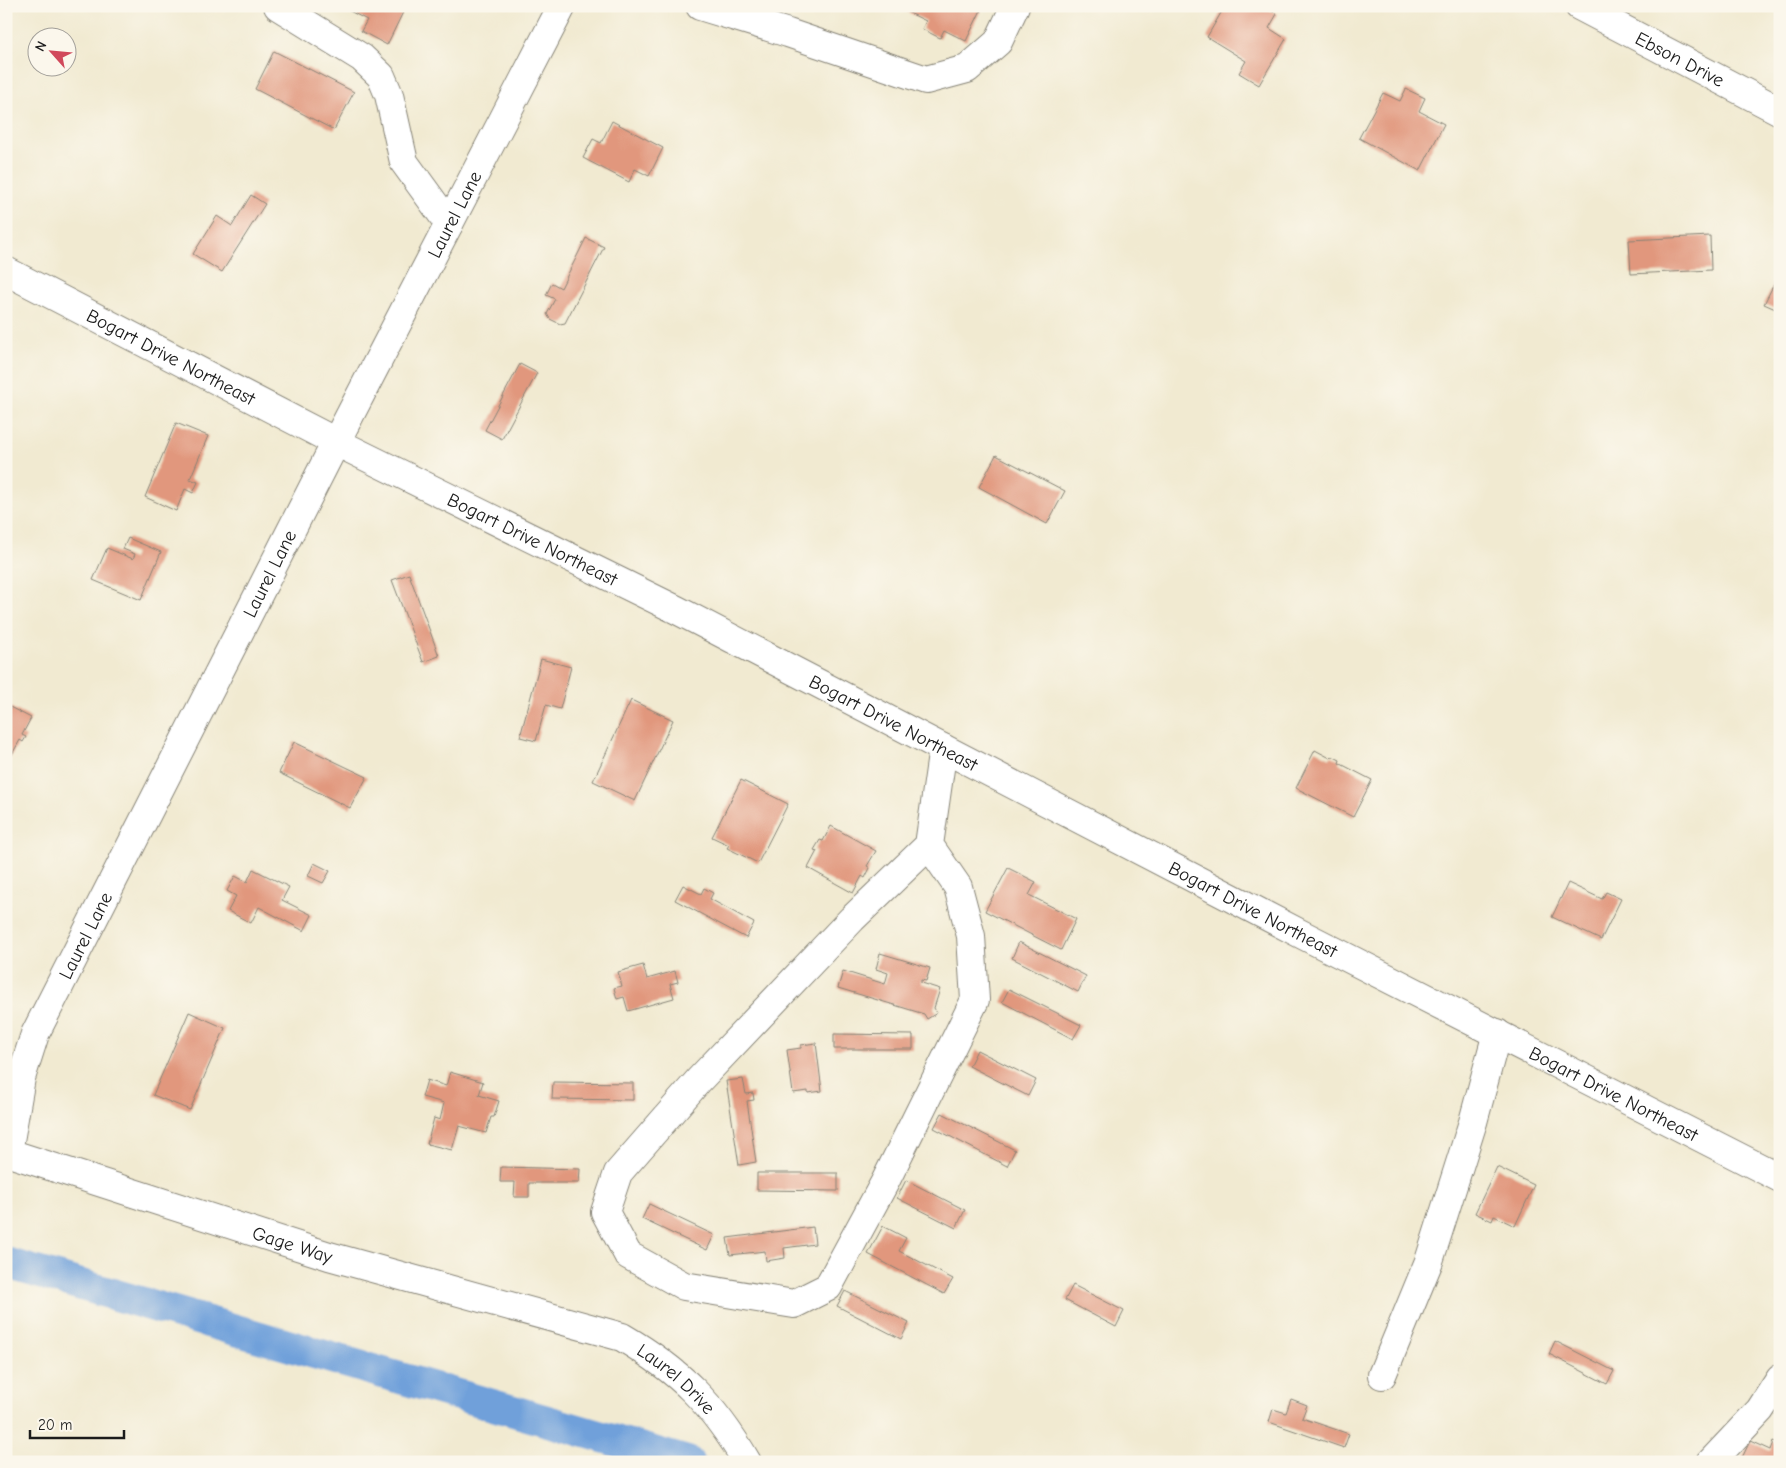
<svg xmlns="http://www.w3.org/2000/svg" width="1786" height="1468" viewBox="0 0 1786 1468" font-family="'Comic Neue',sans-serif">
<rect width="100%" height="100%" fill="#fbf7ec"/>
<filter id="ink" filterUnits="userSpaceOnUse"><feTurbulence type="fractalNoise" baseFrequency=".02" numOctaves="2"/><feDisplacementMap in="SourceGraphic" scale="10" xChannelSelector="R" yChannelSelector="G"/><feConvolveMatrix kernelMatrix="1 2 1 2 8 2 1 2 1" color-interpolation-filters="sRGB"/></filter>
<filter id="wash" filterUnits="userSpaceOnUse"><feTurbulence type="fractalNoise" baseFrequency=".0096" numOctaves="4" result="noise"/><feDisplacementMap in="SourceGraphic" scale="20" xChannelSelector="R" yChannelSelector="G"/><feGaussianBlur stdDeviation="1.12" result="paint"/><feColorMatrix in="noise" values="0 0 0 0 0 0 0 0 0 0 0 0 0 0 0 0 0 1.4 0 .05"/><feComposite in="paint" operator="in"/></filter>
<g filter="url(#wash)">
<rect width="100%" height="100%" fill="#f1ead1"/>
<g fill="none" stroke-linecap="round" stroke-linejoin="round">
<path stroke="#70a0da" stroke-width="32" d="M6,1263l682,199"/>
</g>
<g id="blocks">
<g fill="#e1977d">
<path d="M340,6h66l-19,39 -26,-14 6,-11z"/>
<path d="M895,6h88l-17,35 -22,-11 -4,8 -18,-9 4,-8z"/>
<path d="M1225,6h39l13,8 -8,14 17,11 -27,46 -20,-12 7,-12 -39,-24z"/>
<path d="M274,51l80,41 -20,38 -79,-41z"/>
<path d="M1406,89l19,9 -6,13 25,13 -24,47 -61,-33 24,-45 17,8z"/>
<path d="M612,121l51,27 -14,28 -14,-7 -6,13 -46,-24 10,-19 8,4z"/>
<path d="M251,195l14,9 -43,68 -29,-18 24,-38 15,10z"/>
<path d="M1710,236l1,34 -80,4 -2,-34z"/>
<path d="M586,238l18,9 -39,76 -5,1 -10,-5 -3,-5 8,-15 -9,-4 6,-12 9,5z"/>
<path d="M1780,272v39l-16,-7z"/>
<path d="M520,364l17,9 -35,66 -17,-9z"/>
<path d="M176,423l32,13 -18,43 8,3 -5,11 -8,-4 -9,22 -31,-14z"/>
<path d="M996,455l69,36 -18,33 -68,-37z"/>
<path d="M128,538l33,14 -20,48 -48,-20 14,-32 26,11 2,-5 -12,-5z"/>
<path d="M409,574l30,82 -16,6 -31,-82z"/>
<path d="M541,659l30,8 -11,42 -14,-4 -10,36 -16,-4z"/>
<path d="M631,700l42,20 -38,81 -42,-20z"/>
<path d="M6,705l25,13 -9,17 4,2 -3,5 -3,-2 -14,25z"/>
<path d="M294,742l73,35 -17,31 -71,-35z"/>
<path d="M1315,750l15,8 2,-2 8,4 -1,3 33,17 -19,37 -57,-29z"/>
<path d="M741,780l47,24 -30,59 -31,-15 2,-3 -17,-8z"/>
<path d="M831,826l45,25 -9,15 3,2 -5,10 -3,-2 -9,17 -45,-25 9,-17 -3,-1 6,-10 3,1z"/>
<path d="M314,863l16,8 -7,12 -15,-7z"/>
<path d="M1008,868l28,14 -7,13 47,24 -15,31 -76,-39z"/>
<path d="M253,869l36,18 -7,13 30,15 -8,16 -45,-24 -8,16 -23,-12 8,-15 -9,-5 8,-15 12,6z"/>
<path d="M1568,883l34,16 4,-7 15,7 -20,41 -49,-23z"/>
<path d="M683,885l18,9 3,-6 9,5 -3,6 44,24 -8,15 -71,-38z"/>
<path d="M1019,942l67,34 -8,16 -66,-34z"/>
<path d="M880,953l50,15 -4,13 -5,-1v3l19,6 -6,19 3,5 -10,6 -3,-5 -86,-26 5,-17 42,13 3,-11 -12,-4z"/>
<path d="M643,965l4,14 28,-8 3,11 -8,2 4,14 -46,13 -4,-14 -7,2 -3,-11 8,-2 -4,-14z"/>
<path d="M1009,989l72,36 -8,14 -71,-37z"/>
<path d="M189,1012l36,16 -35,82 -37,-15z"/>
<path d="M834,1034l79,1v14h-79z"/>
<path d="M816,1043l6,48 -14,2v-2l-15,2 -6,-43 14,-2v-3z"/>
<path d="M977,1050l59,30 -8,16 -59,-30z"/>
<path d="M450,1072l33,10 -4,13 20,6 -5,16h-3l-5,16 -27,-7 -7,24 -25,-6 7,-26 6,2 4,-17 -22,-6 5,-17 19,6z"/>
<path d="M743,1079l3,15 7,-1 1,7 -7,1 9,61 -17,3 -13,-84z"/>
<path d="M553,1082l80,1v17l-81,-1z"/>
<path d="M942,1113l73,37 -8,16 -73,-38z"/>
<path d="M501,1167l79,2 -1,14h-50v14h-15l1,-15h-15z"/>
<path d="M1497,1167l37,18 -19,41 -21,-10 -2,5 -17,-8z"/>
<path d="M757,1173h81v18l-81,-1z"/>
<path d="M906,1180l59,30 -9,18 -59,-30z"/>
<path d="M649,1204l65,31 -7,15 -65,-31z"/>
<path d="M883,1226l23,12 -7,13 54,28 -9,15 -76,-40z"/>
<path d="M813,1227l2,17 -31,4 1,10 -19,3 -1,-10 -35,4 -3,-17z"/>
<path d="M1073,1285l51,26 -8,16 -51,-27z"/>
<path d="M845,1291l64,32 -8,16 -64,-33z"/>
<path d="M1555,1341l59,30 -7,13 -58,-30z"/>
<path d="M1291,1399l16,6 -5,13 47,16 -5,14 -75,-26 4,-13 13,4z"/>
<path d="M1750,1441l20,9 3,-8 7,3v17h-40z"/>
</g>
</g>
</g>
<g filter="url(#ink)">
<use href="#blocks" fill-opacity="0" stroke="#868376" stroke-width="1"/>
<g fill="none" stroke-linecap="round" stroke-linejoin="round">
<defs>
<g id="minor">
<path d="M278,6l84,52 19,18 8,19 15,67 45,62"/>
<path d="M700,6l88,27 138,47 41,-11 31,-27 17,-36"/>
<path id="s1" d="M1579,6l201,105"/>
<path id="s2" d="M6,271l330,171 341,168 626,325 477,243"/>
<path d="M929,845l29,42 13,49 4,64 -90,182 -57,105 -34,17 -110,-18 -56,-31 -23,-43 13,-39 81,-93 153,-161 77,-74 14,-97"/>
<path id="s3" d="M6,1152l323,104 293,81c58,34 91,67 125,125"/>
<path id="s4" d="M8,1152l13,-74 14,-44 301,-592 226,-436"/>
<path d="M1382,1375l47,-114 44,-139 24,-89"/>
<path d="M1711,1462l49,-52 20,-31"/>
</g>
</defs>
<use href="#minor" stroke="#868376" stroke-width="30"/>
<use href="#minor" stroke="#fff" stroke-width="28"/>
</g>
</g>
<g text-anchor="middle" stroke-width="4.5" stroke-linejoin="round" paint-order="stroke">
<g font-size="19" fill="#1c1c1c" stroke="#fbf7ec">
<text dy="7" stroke="none"><textPath href="#s1" startOffset="114">Ebson Drive</textPath></text>
<text dy="7" stroke="none"><textPath href="#s4" startOffset="1042">Laurel Lane</textPath></text>
<text dy="7" stroke="none"><textPath href="#s2" startOffset="186">Bogart Drive Northeast</textPath></text>
<text dy="7" stroke="none"><textPath href="#s2" startOffset="591">Bogart Drive Northeast</textPath></text>
<text dy="7" stroke="none"><textPath href="#s4" startOffset="638">Laurel Lane</textPath></text>
<text dy="7" stroke="none"><textPath href="#s2" startOffset="996">Bogart Drive Northeast</textPath></text>
<text dy="7" stroke="none"><textPath href="#s2" startOffset="1401">Bogart Drive Northeast</textPath></text>
<text dy="7" stroke="none"><textPath href="#s4" startOffset="232">Laurel Lane</textPath></text>
<text dy="7" stroke="none"><textPath href="#s2" startOffset="1806">Bogart Drive Northeast</textPath></text>
<text dy="7" stroke="none"><textPath href="#s3" startOffset="301">Gage Way</textPath></text>
<text dy="7" stroke="none"><textPath href="#s3" startOffset="712">Laurel Drive</textPath></text>
</g>
</g>
<rect width="1786" height="1468" fill="none" stroke="#fbf7ec" stroke-width="25"/>
<g transform="translate(52 52) rotate(297)"><circle r="24" fill="#fbf7ec" stroke="#a29f99"/>
<path d="M0-4L9 19L0 12L-9 19Z" fill="#d1495b"/>
<text y="-8" font-size="14" font-weight="bold" text-anchor="middle" fill="#1c1c1c">N</text>
</g>
<path d="M30 1430v8h94v-8" fill="none" stroke="#1c1c1c" stroke-width="2.5"/>
<text x="38" y="1430" font-size="15" fill="#1c1c1c" stroke="#fbf7ec" stroke-width="4" paint-order="stroke">20 m</text>
</svg>
